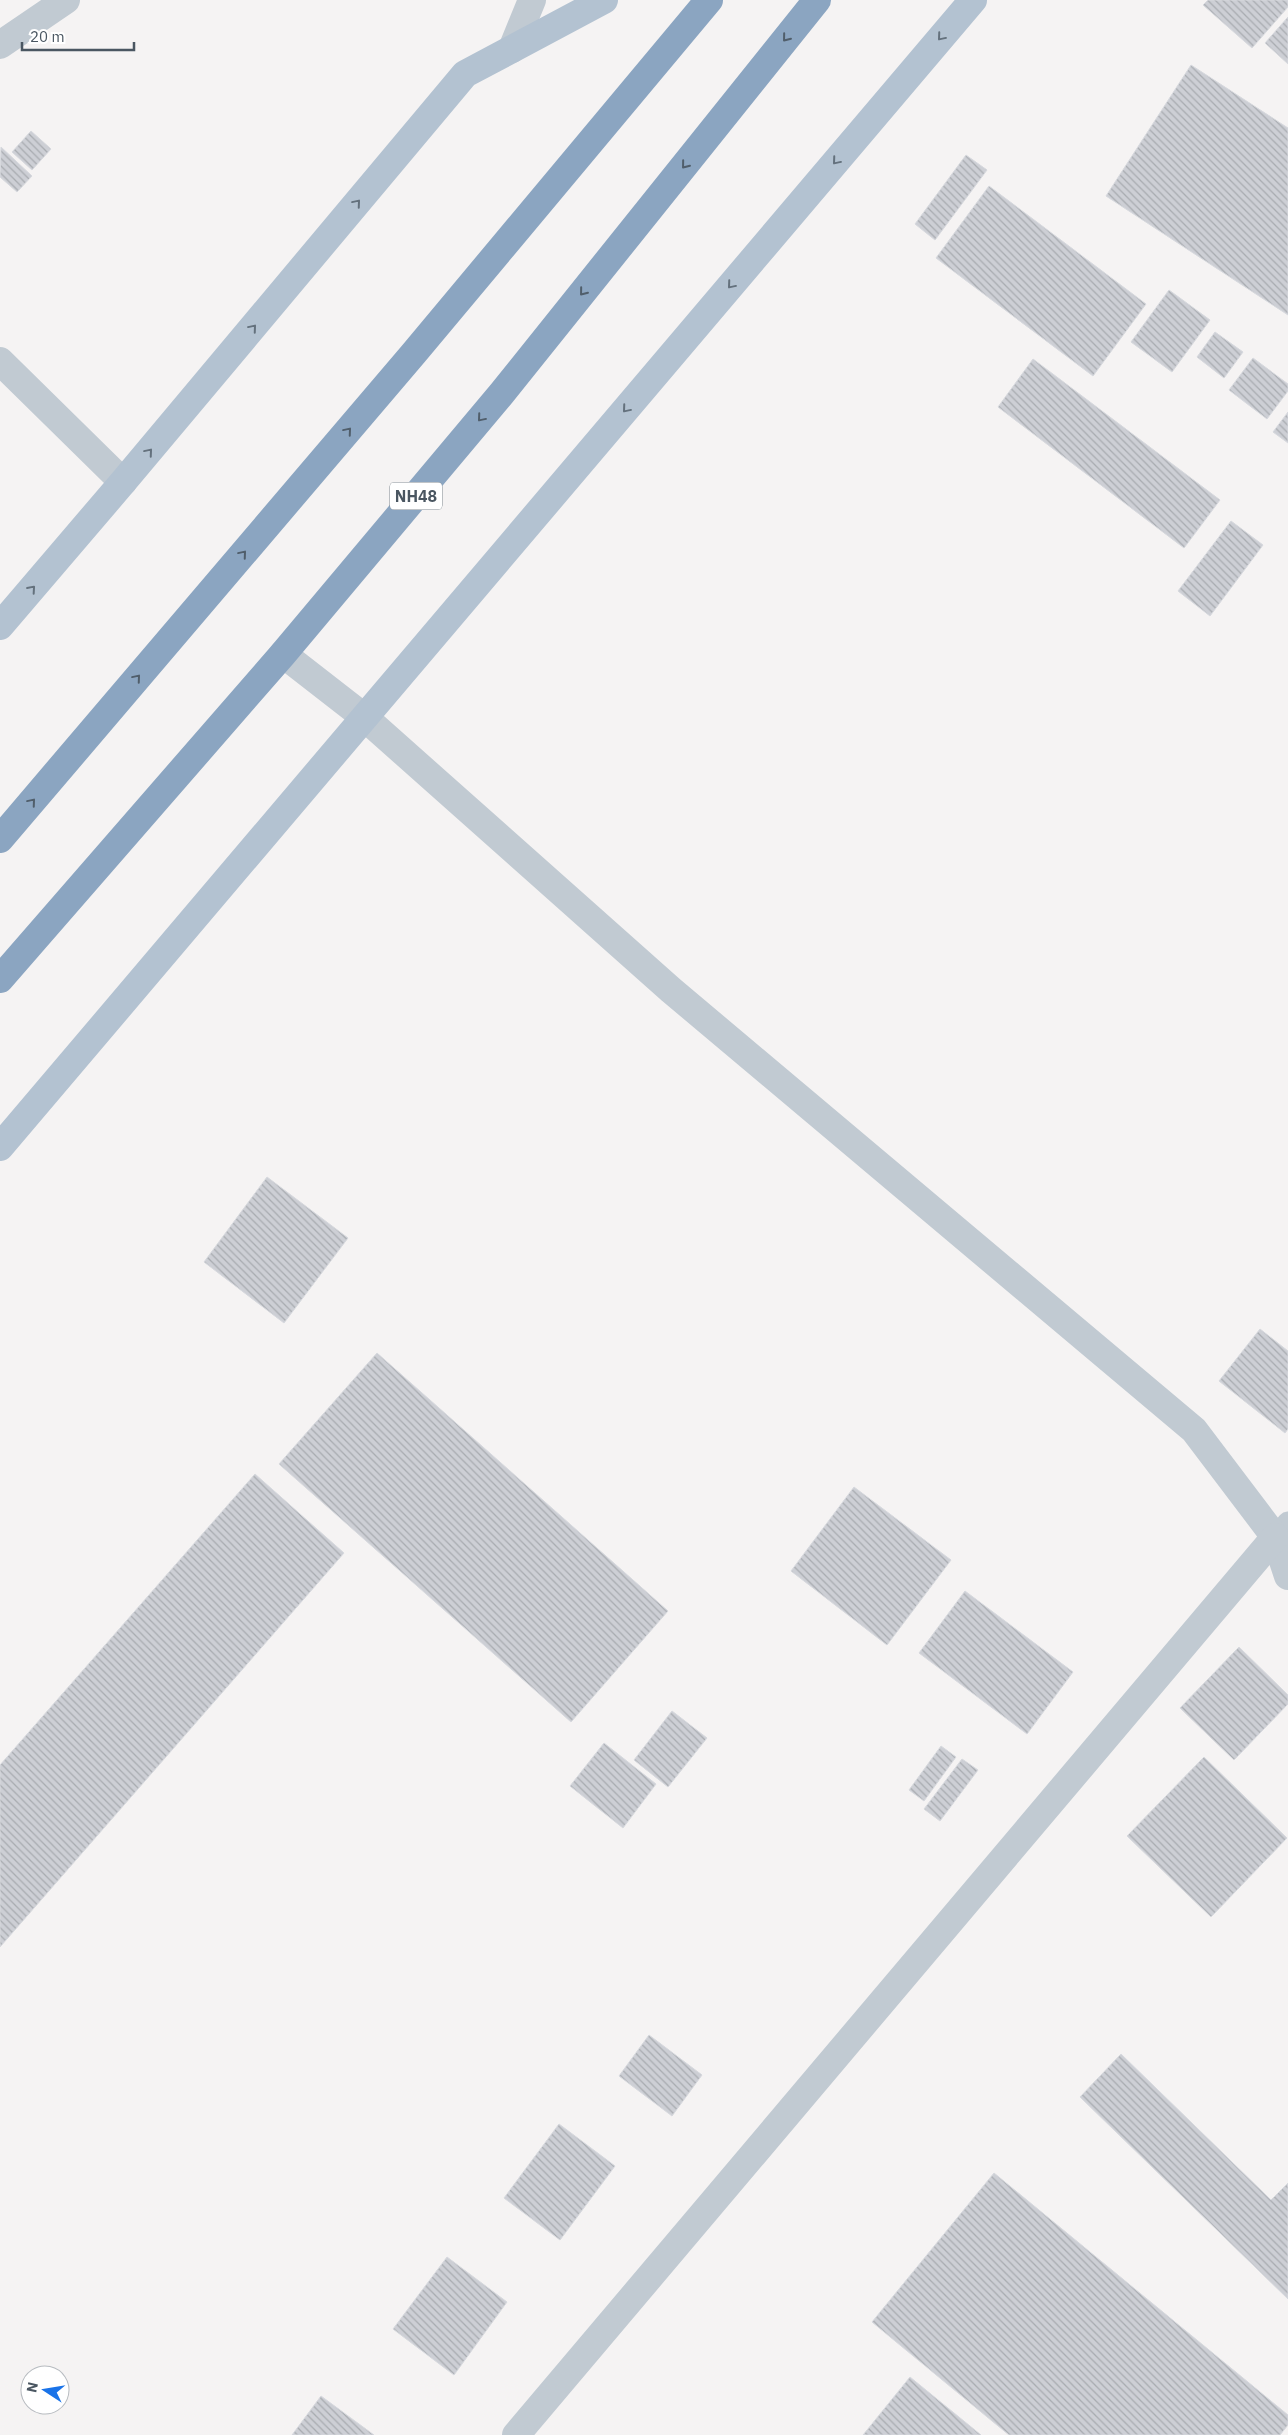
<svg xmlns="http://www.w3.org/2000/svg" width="1288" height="2435" viewBox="0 0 1288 2435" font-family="'IBM Plex Sans',sans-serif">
<defs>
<pattern id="building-back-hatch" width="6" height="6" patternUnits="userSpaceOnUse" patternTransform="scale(1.25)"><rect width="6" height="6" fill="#cdcfd5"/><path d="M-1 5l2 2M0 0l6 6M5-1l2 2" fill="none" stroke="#a8abb0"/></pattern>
</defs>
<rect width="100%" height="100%" fill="#f5f3f3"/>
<g fill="url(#building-back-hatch)" stroke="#d7d9de">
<path d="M1208,0h80v7l-36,41 -49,-43z"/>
<path d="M1288,17v47l-23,-21z"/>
<path d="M1191,65l97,63v187l-182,-119z"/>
<path d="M31,131l20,18 -19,21 -20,-18z"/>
<path d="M1,147l31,29 -15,16 -17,-15z"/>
<path d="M966,155l21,15 -52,70 -20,-16z"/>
<path d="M989,186l157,118 -53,72 -157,-118z"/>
<path d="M1169,290l41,30 -38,52 -41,-30z"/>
<path d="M1215,332l28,20 -19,26 -27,-21z"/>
<path d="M1253,358l35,26v7l-21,28 -38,-29z"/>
<path d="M1033,359l187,141 -36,48 -186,-141z"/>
<path d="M1288,412v31l-15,-11z"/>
<path d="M1231,521l32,24 -53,71 -32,-25z"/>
<path d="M267,1177l81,61 -64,85 -80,-61z"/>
<path d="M1260,1329l28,22v78l-3,4 -66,-52z"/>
<path d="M377,1353l291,258 -97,111 -292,-258z"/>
<path d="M255,1474l89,79 -344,394v-182z"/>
<path d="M854,1487l97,73 -64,85 -96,-74z"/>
<path d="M965,1591l108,81 -46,62 -108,-81z"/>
<path d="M1239,1647l49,48v9l-54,56 -54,-52z"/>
<path d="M672,1711l35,27 -39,49 -34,-27z"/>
<path d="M604,1743l52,41 -33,44 -53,-42z"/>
<path d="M941,1746l15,11 -32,44 -15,-11z"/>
<path d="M1204,1757l83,81 -76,79 -84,-81z"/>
<path d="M962,1759l16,11 -38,51 -16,-12z"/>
<path d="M649,2035l53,40 -30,41 -53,-40z"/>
<path d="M1121,2054l150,146 17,-17v116l-208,-202z"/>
<path d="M559,2124l56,42 -55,74 -56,-42z"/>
<path d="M994,2173l294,242v10l-8,10h-271l-137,-113z"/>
<path d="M447,2257l60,45 -53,73 -61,-46z"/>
<path d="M910,2377l71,58h-118z"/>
<path d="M321,2396l53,39h-82z"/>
</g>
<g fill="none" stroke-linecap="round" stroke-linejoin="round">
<path stroke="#c1cad2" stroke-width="21" d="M1275,1537l13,-15"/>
<g stroke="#c1cad2" stroke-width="28">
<path d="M0,45l66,-45"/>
<path d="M512,49l20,-49"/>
<path d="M0,361l123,121"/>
<path d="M283,654l81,63 307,273 523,440 81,107 13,39"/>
<path d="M516,2435l759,-898"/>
</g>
<g stroke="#b3c2d1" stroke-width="28">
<path d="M0,626l123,-144 342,-408 139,-74"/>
<path d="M0,1147l973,-1147"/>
</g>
<g stroke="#8ba5c1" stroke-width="28">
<path d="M0,839l414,-486 295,-353"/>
<path d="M0,979l283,-325 219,-261 315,-393"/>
</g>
</g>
<defs><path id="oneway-chevron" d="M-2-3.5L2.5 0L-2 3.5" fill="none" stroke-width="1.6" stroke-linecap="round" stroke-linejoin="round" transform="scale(1.25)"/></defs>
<g stroke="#64717d">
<use href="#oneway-chevron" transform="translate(941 37) rotate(130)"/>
<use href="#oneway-chevron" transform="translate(836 161) rotate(130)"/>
<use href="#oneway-chevron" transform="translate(357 203) rotate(-50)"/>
<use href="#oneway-chevron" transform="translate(731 285) rotate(130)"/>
<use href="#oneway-chevron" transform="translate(253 328) rotate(-50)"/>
<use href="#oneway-chevron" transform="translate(626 409) rotate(130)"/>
<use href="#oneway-chevron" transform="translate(149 452) rotate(-50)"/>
<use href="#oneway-chevron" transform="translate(32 589) rotate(-49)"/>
</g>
<g stroke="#505e6b">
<use href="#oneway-chevron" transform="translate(786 38) rotate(129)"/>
<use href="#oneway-chevron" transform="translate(685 165) rotate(129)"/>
<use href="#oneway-chevron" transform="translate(583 292) rotate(129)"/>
<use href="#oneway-chevron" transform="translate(481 418) rotate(130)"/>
<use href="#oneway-chevron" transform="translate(348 431) rotate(-50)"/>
<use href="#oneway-chevron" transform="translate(243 554) rotate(-50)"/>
<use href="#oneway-chevron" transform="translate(137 678) rotate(-50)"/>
<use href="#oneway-chevron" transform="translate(32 802) rotate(-50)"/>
</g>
<g text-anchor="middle" stroke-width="4" stroke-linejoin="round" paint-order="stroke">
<rect fill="#fff" stroke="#808990" stroke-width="1" x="390" y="482.5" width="52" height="27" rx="4"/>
<g font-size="16" font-weight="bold" fill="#4a5661">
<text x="416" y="502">NH48</text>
</g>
</g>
<g transform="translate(45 2390) rotate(282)"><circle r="24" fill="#ffffff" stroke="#b7bbc0"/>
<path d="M0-4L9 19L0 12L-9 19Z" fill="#1a73e8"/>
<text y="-8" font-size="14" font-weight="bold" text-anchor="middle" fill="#4a5661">N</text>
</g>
<path d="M22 42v8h112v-8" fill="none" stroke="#4a5661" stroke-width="2.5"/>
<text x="30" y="42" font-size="15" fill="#4a5661" stroke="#ffffff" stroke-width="4" paint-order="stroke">20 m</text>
</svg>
